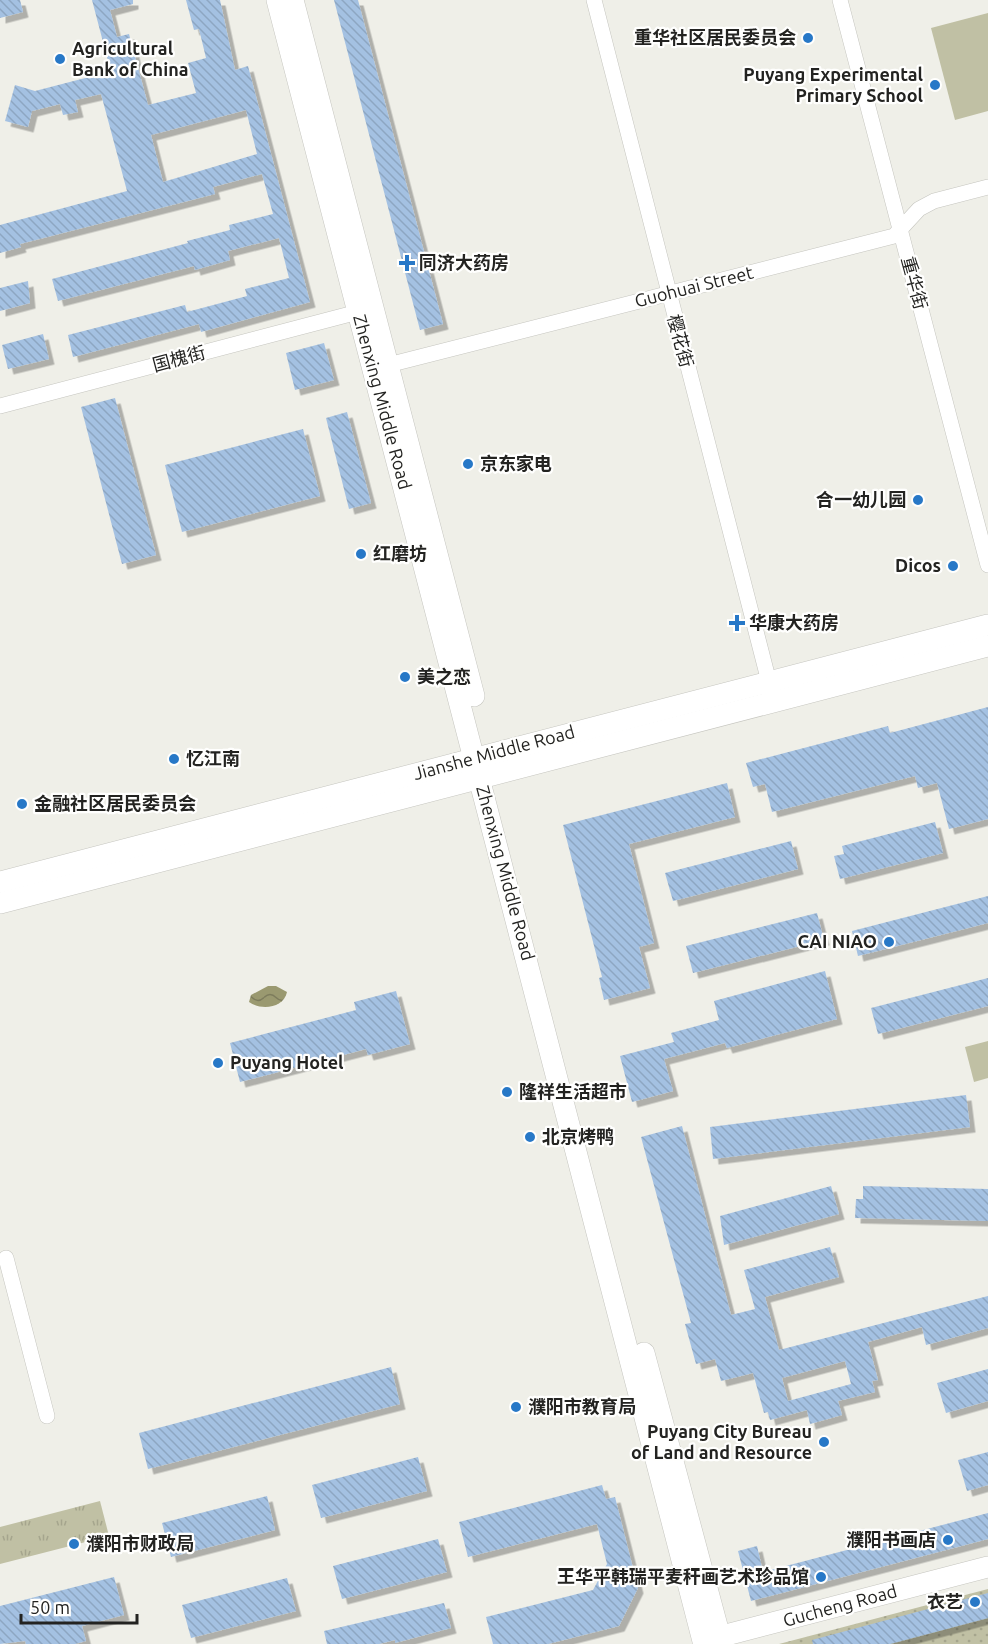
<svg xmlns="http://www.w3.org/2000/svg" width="988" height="1644" viewBox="0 0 988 1644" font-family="Ubuntu,'Noto Sans SC',sans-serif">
<defs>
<pattern id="grass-tufts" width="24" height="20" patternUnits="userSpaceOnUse" patternTransform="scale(1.5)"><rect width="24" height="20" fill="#c0c0a4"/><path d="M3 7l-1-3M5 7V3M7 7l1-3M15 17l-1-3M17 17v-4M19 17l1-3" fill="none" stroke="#a5a58d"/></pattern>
<pattern id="park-dots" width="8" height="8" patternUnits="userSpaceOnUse" patternTransform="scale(1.5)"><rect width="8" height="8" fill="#c0c0a4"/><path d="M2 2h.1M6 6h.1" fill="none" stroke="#a5a58d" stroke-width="1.8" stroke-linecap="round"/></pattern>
<pattern id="water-waves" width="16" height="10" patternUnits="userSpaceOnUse" patternTransform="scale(1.5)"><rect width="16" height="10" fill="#9a9970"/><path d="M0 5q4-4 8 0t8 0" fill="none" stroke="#7d7c5c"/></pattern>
<pattern id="building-back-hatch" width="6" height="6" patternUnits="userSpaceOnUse" patternTransform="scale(1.5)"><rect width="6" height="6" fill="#a4c1e2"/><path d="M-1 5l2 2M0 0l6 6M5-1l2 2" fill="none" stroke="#8da6c2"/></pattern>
<filter id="shadow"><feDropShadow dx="5.5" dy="5.5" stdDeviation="0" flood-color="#0004"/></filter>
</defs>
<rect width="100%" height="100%" fill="#efefe8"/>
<path fill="url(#grass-tufts)" d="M100,1501l9,35 -109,28v-37z"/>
<path fill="url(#park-dots)" d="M988,1589v55h-209z"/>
<g fill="#c0c0a4">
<path d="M988,13v98l-33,9 -24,-92z"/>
<path d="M988,1041v37l-14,4 -9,-35z"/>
</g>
<path fill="url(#water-waves)" d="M268,986h8l11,6c-3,16 -26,19 -38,10l2,-7z"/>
<g fill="url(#building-back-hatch)" fill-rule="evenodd" filter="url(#shadow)">
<path d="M0,0h20l3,12 -23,6z"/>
<path d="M92,0h41v4l-23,6 7,27 12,-3 19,71 48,-12 -8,-30 18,-5 -7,-29 -5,1 -8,-30h34l15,70 13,-4 62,236 -109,30 -2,-8 -126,33 -5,-22 117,-30 2,7 60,-16 -2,-7 44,-11 -10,-40 -51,13 2,9 -35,10 -1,-4 -136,35 -6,-22 136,-36 -1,-2 43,-11 -1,-5 44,-11 -11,-40 -49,13 2,7 -195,50 1,3 -21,6v-28l127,-34 -26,-97 -26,6 3,12 -15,3 -3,-11 -28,7 -4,16 -23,-6 10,-36 20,6 58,-15 15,-15zM246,110l11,44 -94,28 -12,-47z"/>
<path d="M334,0h24l85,324 -23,6z"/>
<path d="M28,281l2,22 -30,8v-23z"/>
<path d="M43,334l6,25 -41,10 -6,-24z"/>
<path d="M324,343l10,37 -39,10 -9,-37z"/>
<path d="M115,398l41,157 -34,9 -41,-157z"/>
<path d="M347,412l24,91 -22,6 -23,-91z"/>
<path d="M303,429l17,67 -138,36 -17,-67z"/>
<path d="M988,707v112l-39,10 -12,-46 -19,5 -3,-12 -143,36 -7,-28 -12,3 -7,-24 142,-37 2,7z"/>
<path d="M727,783l8,34 -106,27 25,99 -15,4 11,41 -46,12 -5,-22 3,-1 -39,-152z"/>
<path d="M935,822l8,31 -103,26 -6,-23 10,-2 -2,-8z"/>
<path d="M791,841l7,28 -125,32 -8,-28z"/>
<path d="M988,896v27l-130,33 -6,-25z"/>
<path d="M817,913l7,27 -131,33 -7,-27z"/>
<path d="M825,971l12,48 -110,29 -2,-5 -61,16 9,32 -41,11 -12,-46 54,-14 -3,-9 48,-13 -5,-19z"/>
<path d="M988,978v28l-110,28 -7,-26z"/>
<path d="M396,991l14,53 -42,11 -2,-6 -126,33 -10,-39 126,-33 -2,-8z"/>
<path d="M966,1095l4,32 -257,32 -3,-32z"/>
<path d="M682,1126l49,189 24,-6 -11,-39 86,-23 9,30 -74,20 14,53 209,-54v32l-62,17 -4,-18 -54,15 10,38 -6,1 3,11 -37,9 4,14 -32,9 -3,-14 -37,10 -2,-8 -4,1 -11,-40 -32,8 -6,-22 -19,5 -11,-40 6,-1 -50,-186zM845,1361l6,23 -63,17 -6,-23z"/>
<path d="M831,1186l8,28 -115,31 -4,-29z"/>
<path d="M863,1186l125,3v32l-133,-3 1,-19h7z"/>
<path d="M391,1367l9,37 -252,65 -9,-36z"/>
<path d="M988,1369v32l-42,12 -9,-30z"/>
<path d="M988,1452v33l-21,6 -9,-31z"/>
<path d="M418,1457l9,34 -106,27 -9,-33z"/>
<path d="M602,1485l4,14 9,-2 23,91 -19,38 -71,18h-55l-7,-27 107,-27 14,-26 -10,-40 -129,33 -9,-35z"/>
<path d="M267,1496l8,34 -104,27 -9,-34z"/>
<path d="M988,1513v26l-237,62 -13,-50 19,-5 6,26z"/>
<path d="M438,1539l9,33 -105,27 -9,-33z"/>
<path d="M114,1577l10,38 -42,11 4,15 -11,3h-49l-1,-3 -25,3v-38z"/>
<path d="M287,1578l9,33 -105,27 -9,-33z"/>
<path d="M988,1593v25l-98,26h-77l-1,-4z"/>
<path d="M444,1603l7,25 -56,15v-3l-16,4h-52l-3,-13z"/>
</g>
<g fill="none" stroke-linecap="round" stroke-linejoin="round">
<defs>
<g id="street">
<path d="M594,0l175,682"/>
<path d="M840,0l148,565"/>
<path d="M388,365l506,-129 25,-27 15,-8 54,-14"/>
<path d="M0,406l358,-94"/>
<path d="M6,1258l41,158"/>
</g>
<g id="secondary">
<path d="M277,0l426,1641"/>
<path d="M293,0l181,696"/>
<path d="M0,882l988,-257"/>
<path d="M0,903l988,-257"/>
<path d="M644,1353l76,284"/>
<path d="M707,1640l281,-73"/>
</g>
</defs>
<use href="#street" stroke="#c5c5bf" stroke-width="16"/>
<use href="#secondary" stroke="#c5c5bf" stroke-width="22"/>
<use href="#street" stroke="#fff" stroke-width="15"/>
<use href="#secondary" stroke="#fff" stroke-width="21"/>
</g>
<g fill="#2778c7" stroke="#fffffe" stroke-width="2">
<circle cx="808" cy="38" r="6"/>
<circle cx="60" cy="59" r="6"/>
<circle cx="935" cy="85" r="6"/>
<path d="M404 254h6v6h6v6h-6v6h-6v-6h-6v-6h6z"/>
<circle cx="468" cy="464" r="6"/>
<circle cx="918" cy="500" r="6"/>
<circle cx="361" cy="554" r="6"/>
<circle cx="953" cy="566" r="6"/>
<path d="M734 614h6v6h6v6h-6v6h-6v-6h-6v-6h6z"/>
<circle cx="405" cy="677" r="6"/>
<circle cx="174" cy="759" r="6"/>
<circle cx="22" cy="804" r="6"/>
<circle cx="889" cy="942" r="6"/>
<circle cx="218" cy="1063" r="6"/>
<circle cx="507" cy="1092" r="6"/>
<circle cx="530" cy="1137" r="6"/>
<circle cx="516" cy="1407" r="6"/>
<circle cx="824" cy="1442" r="6"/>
<circle cx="948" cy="1540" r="6"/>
<circle cx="74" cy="1544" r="6"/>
<circle cx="821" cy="1577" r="6"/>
<circle cx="975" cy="1602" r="6"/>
</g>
<g text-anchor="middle" stroke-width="4.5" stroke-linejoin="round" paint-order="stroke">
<g font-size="18" font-weight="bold" fill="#232321" stroke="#fffffe" text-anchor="start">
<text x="796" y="44" text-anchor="end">重华社区居民委员会</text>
<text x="72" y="55">Agricultural<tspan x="72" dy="21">Bank of China</tspan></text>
<text x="923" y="81" text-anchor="end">Puyang Experimental<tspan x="923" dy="21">Primary School</tspan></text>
<text x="419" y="269">同济大药房</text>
<text x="480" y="470">京东家电</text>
<text x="906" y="506" text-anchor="end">合一幼儿园</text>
<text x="373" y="560">红磨坊</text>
<text x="941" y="572" text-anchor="end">Dicos</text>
<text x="749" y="629">华康大药房</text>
<text x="417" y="683">美之恋</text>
<text x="186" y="765">忆江南</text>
<text x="34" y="810">金融社区居民委员会</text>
<text x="877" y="948" text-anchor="end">CAI NIAO</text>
<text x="230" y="1069">Puyang Hotel</text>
<text x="519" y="1098">隆祥生活超市</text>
<text x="542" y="1143">北京烤鸭</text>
<text x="528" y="1413">濮阳市教育局</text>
<text x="812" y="1438" text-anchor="end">Puyang City Bureau<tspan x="812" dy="21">of Land and Resource</tspan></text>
<text x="936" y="1546" text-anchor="end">濮阳书画店</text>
<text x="86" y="1550">濮阳市财政局</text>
<text x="809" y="1583" text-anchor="end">王华平韩瑞平麦秆画艺术珍品馆</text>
<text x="963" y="1608" text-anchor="end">衣艺</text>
</g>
<g font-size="18" fill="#232321" stroke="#fffffe">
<text transform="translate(914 283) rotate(75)" y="6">重华街</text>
<text transform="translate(694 287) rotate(-14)" y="6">Guohuai Street</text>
<text transform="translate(680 341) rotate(75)" y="6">樱花街</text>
<text transform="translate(179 359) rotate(-15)" y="6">国槐街</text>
<text transform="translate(382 402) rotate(75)" y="6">Zhenxing Middle Road</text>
<text transform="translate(494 753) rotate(-15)" y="6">Jianshe Middle Road</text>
<text transform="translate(505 873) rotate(75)" y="6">Zhenxing Middle Road</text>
<text transform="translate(840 1606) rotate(-15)" y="6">Gucheng Road</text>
</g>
</g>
<path d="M21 1614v9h116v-9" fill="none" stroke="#232321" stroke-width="3"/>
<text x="30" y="1614" font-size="18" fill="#232321" stroke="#fffffe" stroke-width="4.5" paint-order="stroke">50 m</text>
</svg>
